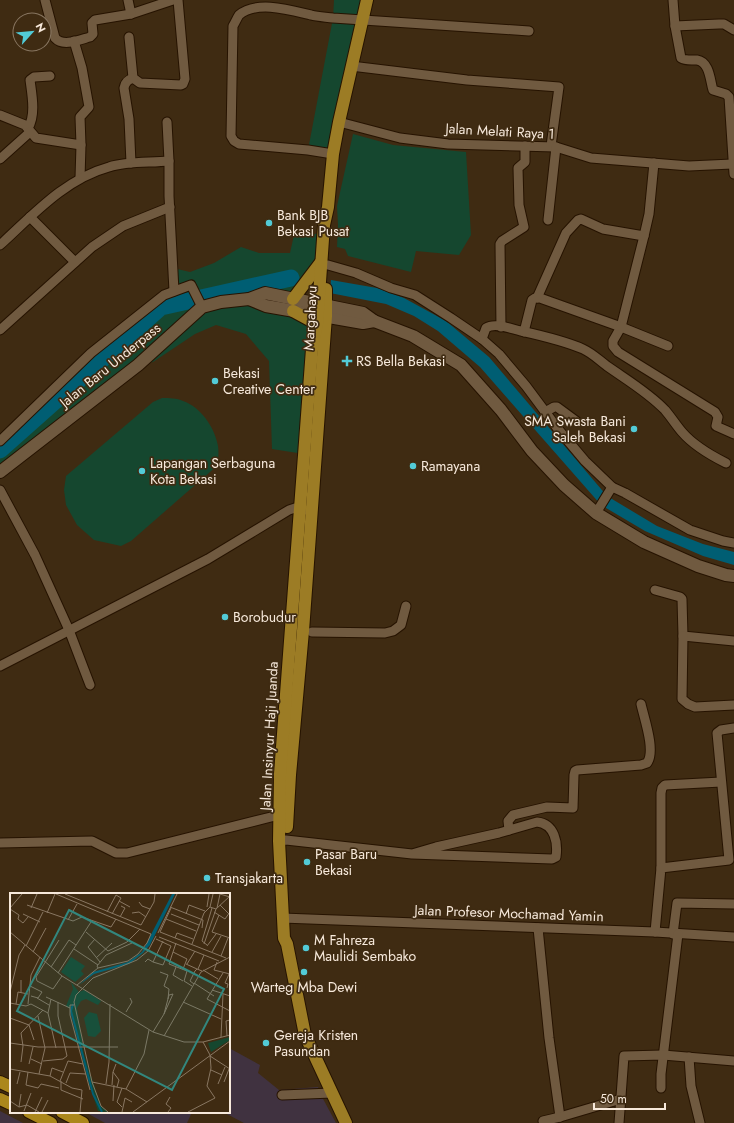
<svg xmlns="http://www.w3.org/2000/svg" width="734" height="1123" viewBox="0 0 734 1123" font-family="Jost,sans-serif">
<rect width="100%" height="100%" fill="#3f2b12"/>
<g fill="#403240">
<path d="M229,1048l31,17 -2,8 21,17 39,-3 4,10 14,26h-92l-21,-11h6z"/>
<path d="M0,1111l23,12h-23z"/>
<path d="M85,1112h107l-5,11h-82z"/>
</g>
<g fill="#15472f">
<path d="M334,0h33l-34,154 -25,-4 25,-132z"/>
<path d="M353,134l40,11 73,7 5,83 -12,20 -43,-4 -5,21 -63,-16 -3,-7 -8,-2 1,-22 -1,-19z"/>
<path d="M324,225l-3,36 -28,38 24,25 -13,130 -32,-5 -3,-88 -23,-27 -30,-9 -21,9 -42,28 -15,3 -138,107v-31l91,-88 83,-62 -1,-23 17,4 24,-9 27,-16 18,6h31l4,-18 22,-1z"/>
<path d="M162,398c7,0 15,0 21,3 18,6 32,27 35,45 1,6 0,13 0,19l-87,76 -10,5 -27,-6 -17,-15 -11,-20 -2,-15 2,-14 87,-74z"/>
</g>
<path fill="#005e73" d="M331,280l46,8 27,10 42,23 43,36 118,139 50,30 46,18 31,8v13l-31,-9 -58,-25 -44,-26 -121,-138 -42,-36 -24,-15 -28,-12 -56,-11z"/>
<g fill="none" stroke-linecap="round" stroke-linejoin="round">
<path stroke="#005e73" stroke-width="17" d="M0,450l161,-143 130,-29"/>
<defs>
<g id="minor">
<path d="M45,0l10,38c8,9 24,2 35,-1l3,-3 -1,-11 3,-3 36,-6 42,-14"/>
<path d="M128,0l3,14"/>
<path d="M673,0l2,26 6,32c5,3 10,2 16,2 13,2 13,21 16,30l13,4 3,3 5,77"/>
<path d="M675,26l44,-2h5l10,6"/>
<path d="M129,37l4,41 7,5 41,2 2,-1 2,-5 -7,-79"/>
<path d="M74,41l8,27 7,39 -9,10 1,28 -1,33"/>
<path d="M351,66l116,14 92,7 -8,59"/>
<path d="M0,115l25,10 11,13 45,7"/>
<path d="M167,122l2,39v35l5,95"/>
<path d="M339,122l61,16 48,6 108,3 35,11 98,8 43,-2"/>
<path d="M28,128c8,-13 4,-33 2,-48l4,-3 16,-1"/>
<path d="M333,154l-25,-4 -69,-6 -5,-3 -3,-5 2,-110c2,-3 4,-8 6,-11 18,-15 51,-5 72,0 7,2 15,2 22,3l196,13"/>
<path d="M0,159l30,-27"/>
<path d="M131,163l-2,-44 -5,-31c1,-6 4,-8 9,-10"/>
<path d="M654,163l-5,51 -5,22 -23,91 -8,14v5l5,6 97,60 3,5 -2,9 18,8"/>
<path d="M30,217l45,45"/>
<path d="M548,220l8,-73"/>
<path d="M0,245c33,-30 65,-66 109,-78 19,-6 40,-4 60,-6"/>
<path d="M328,265l28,8 35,15 24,7 36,23 31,21 17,15 27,32 32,43 27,32 27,26 13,6 65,37 33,11 11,2"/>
<path d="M537,298l29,-65 12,-13 3,-1 22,10 41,7"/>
<path d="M501,327l-1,-83 2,-3 22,-14 -5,-22 -1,-37 7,-6v-16"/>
<path d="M0,330l92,-83 31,-21 47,-19"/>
<path d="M524,332l8,-32 3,-2h5l81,29 47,19"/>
<path d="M482,339l4,-11c9,-6 25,1 35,3 18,4 46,11 62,18 9,4 16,11 24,17 20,14 42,27 58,44 6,7 11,15 17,22 12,14 28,23 44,31"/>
<path d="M545,412l9,-5h3l19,14"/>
<path d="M0,441l91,-88 73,-58 27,-10 11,22"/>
<path d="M0,490l35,65 34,75 21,55"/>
<path d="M596,513l16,-26"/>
<path d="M655,590l25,7 2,2 1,37 51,5"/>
<path d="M312,632l73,1 8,-2 8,-6 5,-19"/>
<path d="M683,636l-1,63 6,5 7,3 39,-2"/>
<path d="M0,666l208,-107 81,-49 6,-2 10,2"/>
<path d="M509,830l-1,-9 5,-6 34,-8 26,1 1,-33 1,-4 2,-1 64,-5 6,-2c9,-12 -3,-45 -6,-59"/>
<path d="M279,841l7,-1 126,14 24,-7 63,-14 38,-11c18,2 21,21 19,35l-4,2 -140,-5"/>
<path d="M0,843l92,-2 24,12h11l152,-38"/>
<path d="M661,868v-75l1,-5 3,-3 56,-3"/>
<path d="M282,918l373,14 79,5"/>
<path d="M538,928l11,110 11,79 -17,4 1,2"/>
<path d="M655,932l6,-64 68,-8 -12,-127 4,-3 13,-2"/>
<path d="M673,934l4,-31 57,1"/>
<path d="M689,1057l2,29 9,37"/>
<path d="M661,1088v-14l17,-140"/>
<path d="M282,1095l50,-2"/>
<path d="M560,1117l61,-18"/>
<path d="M619,1123l5,-67 39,-1 71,6"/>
</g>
<g id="tertiary">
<path d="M249,299l17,7 97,17 11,-2"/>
<path d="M0,472l138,-107 64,-58 19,-5 28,-3 16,-6 98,20 11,8 39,15 48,29 40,45 31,41 32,34 32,28 48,29 54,24 28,9 8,1"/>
</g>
<g id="primary">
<path d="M293,299l28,-37"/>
<path d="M293,311l24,13"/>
<path d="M287,827l3,-52 13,-144 23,-315v-27"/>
<path d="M346,1123l-41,-88 -18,-91 -3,-6 -5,-97 1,-67 32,-425 5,-25 7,-99 4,-18 5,-53 6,-32 28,-122"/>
</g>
<g id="trunk">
<path d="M0,1082l11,5"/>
<path d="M0,1099l11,5"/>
<path d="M29,1112l22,11"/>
<path d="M62,1112l21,11"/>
</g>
</defs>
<use href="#minor" stroke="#261300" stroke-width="11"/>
<use href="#tertiary" stroke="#261300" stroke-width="14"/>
<use href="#primary" stroke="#261300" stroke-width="14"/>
<use href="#trunk" stroke="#261300" stroke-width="14"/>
<use href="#minor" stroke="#705a40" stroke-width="9"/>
<use href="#tertiary" stroke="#705a40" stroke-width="12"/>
<use href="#primary" stroke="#9c7c25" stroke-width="12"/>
<use href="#trunk" stroke="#ab871c" stroke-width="12"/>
</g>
<g fill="#52cbd7" stroke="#3f2b12" stroke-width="1.5">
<circle cx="269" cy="223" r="4"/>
<path d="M345 355h4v4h4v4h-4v4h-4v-4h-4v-4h4z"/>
<circle cx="215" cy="381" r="4"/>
<circle cx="634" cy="429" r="4"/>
<circle cx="413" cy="466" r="4"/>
<circle cx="142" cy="471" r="4"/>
<circle cx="225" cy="617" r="4"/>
<circle cx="307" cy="862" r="4"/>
<circle cx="207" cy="878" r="4"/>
<circle cx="306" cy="948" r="4"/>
<circle cx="304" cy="972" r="4"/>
<circle cx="266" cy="1043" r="4"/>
</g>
<g text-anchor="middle" stroke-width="3.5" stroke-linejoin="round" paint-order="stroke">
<g font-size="14" fill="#f7e9db" stroke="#3f2b12">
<text transform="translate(500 131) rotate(3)" y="5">Jalan Melati Raya 1</text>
<text transform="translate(310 318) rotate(-87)" y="5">Margahayu</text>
<text transform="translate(110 365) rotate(-39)" y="5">Jalan Baru Underpass</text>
<text transform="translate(269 736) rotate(-87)" y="5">Jalan Insinyur Haji Juanda</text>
<text transform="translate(509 913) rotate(2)" y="5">Jalan Profesor Mochamad Yamin</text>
</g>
<g font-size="14" fill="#f7e9db" stroke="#3f2b12" text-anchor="start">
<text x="277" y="220">Bank BJB<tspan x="277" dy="16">Bekasi Pusat</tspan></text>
<text x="356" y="366">RS Bella Bekasi</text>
<text x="223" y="378">Bekasi<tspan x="223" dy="16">Creative Center</tspan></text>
<text x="626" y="426" text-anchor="end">SMA Swasta Bani<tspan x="626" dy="16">Saleh Bekasi</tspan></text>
<text x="150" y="468">Lapangan Serbaguna<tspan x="150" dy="16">Kota Bekasi</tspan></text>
<text x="421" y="471">Ramayana</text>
<text x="233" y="622">Borobudur</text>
<text x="315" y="859">Pasar Baru<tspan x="315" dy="16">Bekasi</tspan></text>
<text x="215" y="883">Transjakarta</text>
<text x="314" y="945">M Fahreza<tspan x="314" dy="16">Maulidi Sembako</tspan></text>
<text x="304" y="992" text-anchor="middle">Warteg Mba Dewi</text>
<text x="274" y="1040">Gereja Kristen<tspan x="274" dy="16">Pasundan</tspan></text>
</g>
</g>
<g transform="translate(10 893)">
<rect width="220" height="220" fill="#3f2b12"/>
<path d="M61,64l14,9 -4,5 3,3 -9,8 -14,-10zM61,89l8,10 5,-2 17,11 -3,4 -12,-6 -5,2 -4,7 7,46 17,52 7,6 -10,-1 -11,-33 -17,-69 -4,-3 7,-17zM79,119l8,2 4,17 -6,6 -7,-1 -4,-18zM220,144v3l-19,12 -3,-9z" fill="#15472f"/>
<path d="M162,1h3l-25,51 -7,8 -14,11 -35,10 -15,11 14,-13 35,-10 14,-10z" fill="#005e73"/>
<path fill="none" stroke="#005e73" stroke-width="2" d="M63,111l-2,7 22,83 9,18"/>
<path fill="none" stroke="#897762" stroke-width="1" d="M46,1l95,40 -4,9 -9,11 -10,7 -30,7 -21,17M55,1l76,31 13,-23 1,-8M203,1l-3,13 6,2 14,-13M109,8l11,6M129,9l3,4 8,3M17,12l46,16 9,-4 29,10 5,-8M210,12l9,9M160,14l33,13 -1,8M197,14l2,-13M0,15l12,-14M21,15l6,-14M161,15l-11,24 66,26M207,15l3,-14 10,3M0,16l9,6 -1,4 5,4 5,-6M97,19l9,-17 5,3 -9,16M204,19l11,7 5,-7M37,20l8,-19M122,20l7,-1 7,5M13,21l17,8M161,21l28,11M176,21l3,-9 16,6M209,22l-7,17 18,6M110,24l5,-9 -4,-2M156,26l30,12M58,27l9,-16M0,39l52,44 91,56 31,10h19l27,-7M76,39l22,19 19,-9 13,-13M148,40l19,-39M149,44l60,24M165,45l2,-5 16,6M85,46l-7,8 12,15M49,47l-23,37 1,4 16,8 9,-13M166,50l-7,21 18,7 -3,10 8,5M182,51l12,-31 6,-6M194,51l12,-35M197,52l-5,-4 10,-33M16,53l17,-34M197,53l9,-12M64,56l24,16M23,59l13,-24M163,59l14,7 -4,10M202,59l9,-16M211,63l7,-18M86,65l16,-15M135,69l3,-3 5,3 10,-21M143,69l10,3 8,-19 -15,-7M207,69l-3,8 16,4M176,71l11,5M177,71l8,-13M41,74l18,-27 7,5M166,74l-3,8 10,6M88,75l-1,-2 9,-11 26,-12M188,76l6,-14M193,77l15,9M150,79l8,3 -4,11 5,3 -1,10M48,80l33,-51M213,80l-16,26 23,12M184,90l20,13M184,91l-4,-3 5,-10 2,-2 5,2M20,93l12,6 -4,6 -7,-2M217,95l1,-4 -3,-1 4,-9M202,97l18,6M0,99l9,-37 6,-10M11,100v-13M36,104l24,11M27,105l12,7M41,106l-3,14 8,35M173,109l38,17M0,110l16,3 5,-2 17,9M6,111l2,-12 10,2M18,111l3,-29 9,-18M64,112h-4v10l20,75M116,119l6,-10 -2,-4M28,123l7,32 -6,26M0,125l19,7 5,15M143,139l11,-18 5,-19 4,-1 -9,20M154,143l37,-64 29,-15M217,143l-1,-15 4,-1M211,144l2,-43M0,150l28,4h80M200,163l20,13M21,166l11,5M33,168l20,-2 4,-3 -9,-40v-14M11,169l2,-16 -2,-13 22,-23M19,171l4,-17M106,171l-3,8 6,8 -2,7M0,176l40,7 22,12 10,2 -2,22M201,177l11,5M18,179l-2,13 12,3 3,-4 18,4M40,183l2,-8 11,4M50,188l8,-20 15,3M51,188v9l22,9M82,189l34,7 21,13M214,189l5,-13M56,190l4,-10 16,1M7,191l3,-12M96,191l3,-22 1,-58M208,191l7,-17M102,192l1,-13M116,196l18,-35 5,-24M0,208l9,6 8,-2 12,7M103,208l1,-16M9,214l2,-13M112,214l-5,-5 5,-14M14,218l7,-18M25,219l7,-15M32,219l6,-12M98,219l-7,-6 -9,-24 -18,-80 2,-7 17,-17 44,-18 11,-9 8,-15M112,219l3,-14 7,4M123,219l97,-71M158,219l3,-4 -5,-4 4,-7M178,219l27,-14 -8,-12 4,-18 -1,-13 -7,-13"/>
<path fill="#32877e" fill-opacity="0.15" stroke="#32877e" stroke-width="2" d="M59,17l155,79 -52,101 -155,-79z"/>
<rect width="220" height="220" fill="none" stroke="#f7e9db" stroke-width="2"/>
</g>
<g transform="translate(32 32) rotate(63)"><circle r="19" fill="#3f2b12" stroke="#897762"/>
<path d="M0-3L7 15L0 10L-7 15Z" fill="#52cbd7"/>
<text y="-6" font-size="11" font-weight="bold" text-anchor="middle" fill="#f7e9db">N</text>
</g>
<path d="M594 1103v6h71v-6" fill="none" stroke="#f7e9db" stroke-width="2"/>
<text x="600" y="1103" font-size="12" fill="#f7e9db" stroke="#3f2b12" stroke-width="3" paint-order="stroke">50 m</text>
</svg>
